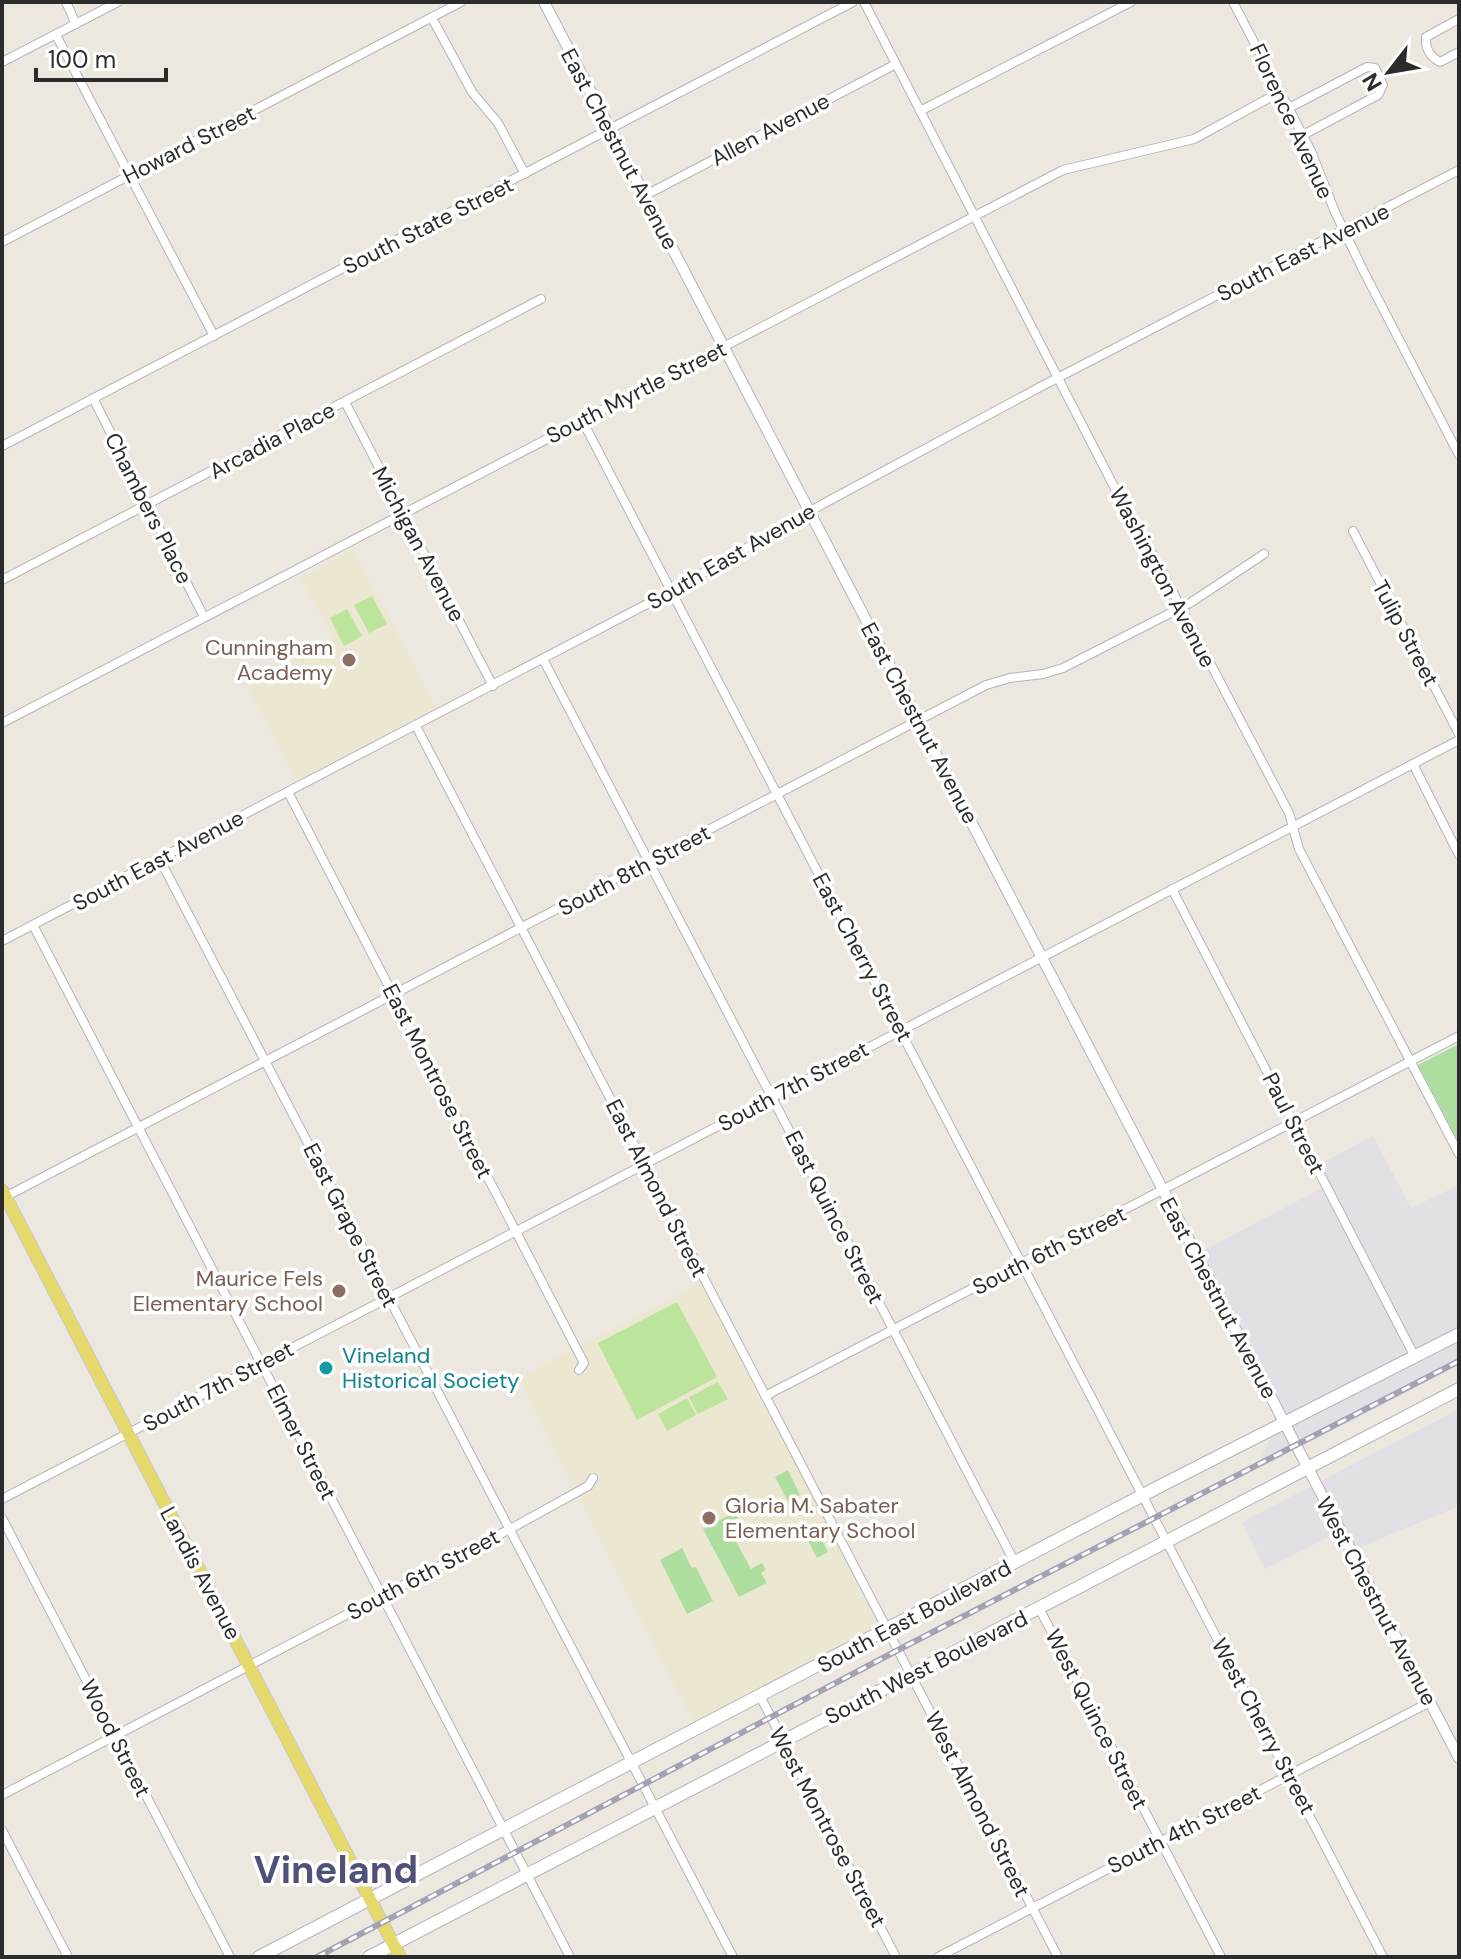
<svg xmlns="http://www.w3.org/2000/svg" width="1461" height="1959" viewBox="0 0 1461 1959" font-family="'DM Sans',sans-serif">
<rect width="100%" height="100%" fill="#ece8df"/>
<g fill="#e2dfe5">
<path d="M1373,1136l38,72 48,-23v180l-203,105 24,-54 -83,-162 129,-68 -10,-20z"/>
<path d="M1459,1409v97l-110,46 -11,-20 -73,37 -23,-47z"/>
</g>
<g fill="#ece7d0">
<path d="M353,550l83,158 -139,73 -52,-98 87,-46 -31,-59z"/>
<path d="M705,1281l183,349 -191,99 -179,-351z"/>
</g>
<g fill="#addea0">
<path d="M1459,1044v99l-41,-78z"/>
<path d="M788,1470l12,25 -12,6 -13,-24z"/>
<path d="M735,1512l3,6 -11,7 24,44 11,-6 4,7 -5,3 6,10 -28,14 -36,-68z"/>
<path d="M816,1529l12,23 -11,6 -12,-23z"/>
<path d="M682,1548l10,20 4,-1 17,34 -26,13 -27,-54z"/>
</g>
<g fill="#bde49d">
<path d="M372,596l15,28 -18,9 -15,-28z"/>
<path d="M347,609l15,27 -18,10 -14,-28z"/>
<path d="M677,1302l40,75 -80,43 -39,-77z"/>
<path d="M718,1382l10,17 -30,15 -9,-17z"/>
<path d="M687,1398l9,17 -29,16 -9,-17z"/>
</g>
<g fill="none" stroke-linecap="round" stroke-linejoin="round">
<defs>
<g id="minor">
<path d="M66,2l10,22"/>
<path d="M864,2l260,504 33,56 132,251 10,36 160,305"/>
<path d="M1233,2l78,149 24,61 29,60 95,183"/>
<path d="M432,18l40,74 26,31 27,51"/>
<path d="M1459,19l-33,18c-1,11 4,20 14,25l19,-10"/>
<path d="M56,35l158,301"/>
<path d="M2,62l116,-60"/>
<path d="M1289,108l78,-41 8,1 8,17 -5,10 -75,40"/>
<path d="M920,111l211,-109"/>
<path d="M644,196l252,-132"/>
<path d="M2,242l459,-240"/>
<path d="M93,398l111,219"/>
<path d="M345,402l148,284"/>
<path d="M582,420l801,1537"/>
<path d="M2,446l851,-444"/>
<path d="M1353,531l106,203"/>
<path d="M2,580l539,-281"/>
<path d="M543,659l472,904"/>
<path d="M2,723l1061,-553 131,-31 86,-47"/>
<path d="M416,726l642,1231"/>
<path d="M1413,764l46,91"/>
<path d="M288,792l296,571 -5,7"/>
<path d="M159,858l574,1099"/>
<path d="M1172,889l243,468"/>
<path d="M33,925l537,1032"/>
<path d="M2,941l670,-350 149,-86 219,-118 419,-217"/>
<path d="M3,1198l983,-513 24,-7 33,-4 20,-6 127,-65 74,-49"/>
<path d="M765,1396l694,-360"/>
<path d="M2,1499l1457,-759"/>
<path d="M2,1518l228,439"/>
<path d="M1039,1608l182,349"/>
<path d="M760,1696l136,261"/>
<path d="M2,1795l508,-266 78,-43 5,-8"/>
<path d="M2,1830l66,127"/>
<path d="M938,1957l492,-255"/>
</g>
<path id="tertiary" d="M544,2l915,1756"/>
<g id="secondary">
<path d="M259,1957l909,-475 291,-148"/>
<path d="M369,1957l1090,-568"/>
</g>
<path id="primary" d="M2,1190l398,767"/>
</defs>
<use href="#minor" stroke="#b2b3be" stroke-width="10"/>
<use href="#tertiary" stroke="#b2b3be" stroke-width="12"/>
<use href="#secondary" stroke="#b2b3be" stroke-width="14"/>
<use href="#primary" stroke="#c8c8c8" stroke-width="14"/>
<use href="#minor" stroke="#fff" stroke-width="8"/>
<use href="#tertiary" stroke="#fff" stroke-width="10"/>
<use href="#secondary" stroke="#fff" stroke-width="12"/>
<use href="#primary" stroke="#e6d96b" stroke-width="12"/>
<defs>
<path id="rail" d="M317,1957l581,-307 561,-289"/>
</defs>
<use href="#rail" stroke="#a2a2b4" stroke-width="6"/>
<use href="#rail" stroke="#fff" stroke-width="3" stroke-dasharray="9" stroke-linecap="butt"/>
</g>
<g fill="#8d6e63" stroke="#fff" stroke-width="3">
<circle cx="349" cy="660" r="8"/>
<circle cx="339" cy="1291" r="8"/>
<circle cx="709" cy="1518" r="8"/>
</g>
<circle fill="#0f9aa8" stroke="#fff" stroke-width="3" cx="326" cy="1368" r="8"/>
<g text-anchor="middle" stroke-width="7" stroke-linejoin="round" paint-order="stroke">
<g font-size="22" fill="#2c2c2c" stroke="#fff">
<text transform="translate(1292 121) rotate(65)" y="8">Florence Avenue</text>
<text transform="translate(770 129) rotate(-28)" y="8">Allen Avenue</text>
<text transform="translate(189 144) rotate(-27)" y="8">Howard Street</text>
<text transform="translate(620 149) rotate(62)" y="8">East Chestnut Avenue</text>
<text transform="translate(428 225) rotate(-27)" y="8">South State Street</text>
<text transform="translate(1303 252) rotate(-27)" y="8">South East Avenue</text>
<text transform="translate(636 392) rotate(-27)" y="8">South Myrtle Street</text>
<text transform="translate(272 440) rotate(-28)" y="8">Arcadia Place</text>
<text transform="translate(149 508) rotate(63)" y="8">Chambers Place</text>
<text transform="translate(419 544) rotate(62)" y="8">Michigan Avenue</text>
<text transform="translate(731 556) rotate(-30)" y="8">South East Avenue</text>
<text transform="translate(1163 577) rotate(62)" y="8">Washington Avenue</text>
<text transform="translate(1406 633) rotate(62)" y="8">Tulip Street</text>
<text transform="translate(920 723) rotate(62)" y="8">East Chestnut Avenue</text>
<text transform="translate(158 860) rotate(-28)" y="8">South East Avenue</text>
<text transform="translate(634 870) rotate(-28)" y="8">South 8th Street</text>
<text transform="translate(863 957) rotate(62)" y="8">East Cherry Street</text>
<text transform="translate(438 1081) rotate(63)" y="8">East Montrose Street</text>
<text transform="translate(793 1086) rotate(-28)" y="8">South 7th Street</text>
<text transform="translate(1294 1123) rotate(63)" y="8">Paul Street</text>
<text transform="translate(657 1188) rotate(63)" y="8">East Almond Street</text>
<text transform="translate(835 1217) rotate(63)" y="8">East Quince Street</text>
<text transform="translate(351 1225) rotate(63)" y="8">East Grape Street</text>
<text transform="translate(1049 1250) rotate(-27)" y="8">South 6th Street</text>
<text transform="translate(1219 1298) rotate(62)" y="8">East Chestnut Avenue</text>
<text transform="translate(218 1386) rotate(-28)" y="8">South 7th Street</text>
<text transform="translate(302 1442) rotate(63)" y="8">Elmer Street</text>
<text transform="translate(201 1573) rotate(62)" y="8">Landis Avenue</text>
<text transform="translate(423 1574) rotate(-28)" y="8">South 6th Street</text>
<text transform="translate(1377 1601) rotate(62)" y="8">West Chestnut Avenue</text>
<text transform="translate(914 1616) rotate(-28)" y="8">South East Boulevard</text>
<text transform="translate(926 1667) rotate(-27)" y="8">South West Boulevard</text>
<text transform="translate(1097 1719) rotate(63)" y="8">West Quince Street</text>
<text transform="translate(1264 1726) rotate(62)" y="8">West Cherry Street</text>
<text transform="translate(116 1738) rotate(63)" y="8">Wood Street</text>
<text transform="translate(978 1804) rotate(63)" y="8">West Almond Street</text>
<text transform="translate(828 1827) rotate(62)" y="8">West Montrose Street</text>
<text transform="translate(1184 1829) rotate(-27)" y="8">South 4th Street</text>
</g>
<g font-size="22" fill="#785e54" stroke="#fff" text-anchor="end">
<text x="333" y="655">Cunningham<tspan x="333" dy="25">Academy</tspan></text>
<text x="323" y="1286">Maurice Fels<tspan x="323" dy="25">Elementary School</tspan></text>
<text x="725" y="1513" text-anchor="start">Gloria M. Sabater<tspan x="725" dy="25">Elementary School</tspan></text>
</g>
<g font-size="22" fill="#0d838f" stroke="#fff" text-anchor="start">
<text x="342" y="1363">Vineland<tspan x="342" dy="25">Historical Society</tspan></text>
</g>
<g font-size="38" font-weight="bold" fill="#4f5179" stroke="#fff">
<text x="336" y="1883">Vineland</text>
</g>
</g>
<rect width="1461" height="1959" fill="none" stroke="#2c2c2c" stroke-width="8"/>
<g transform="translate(1389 72) rotate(239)" stroke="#ffffff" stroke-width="6" paint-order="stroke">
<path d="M0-6L14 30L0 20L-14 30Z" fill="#2c2c2c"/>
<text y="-12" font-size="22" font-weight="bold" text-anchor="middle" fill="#2c2c2c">N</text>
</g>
<path d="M36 68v12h130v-12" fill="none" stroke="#2c2c2c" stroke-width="4"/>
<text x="48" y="68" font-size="24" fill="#2c2c2c" stroke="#ffffff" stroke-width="6" paint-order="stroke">100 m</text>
</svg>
